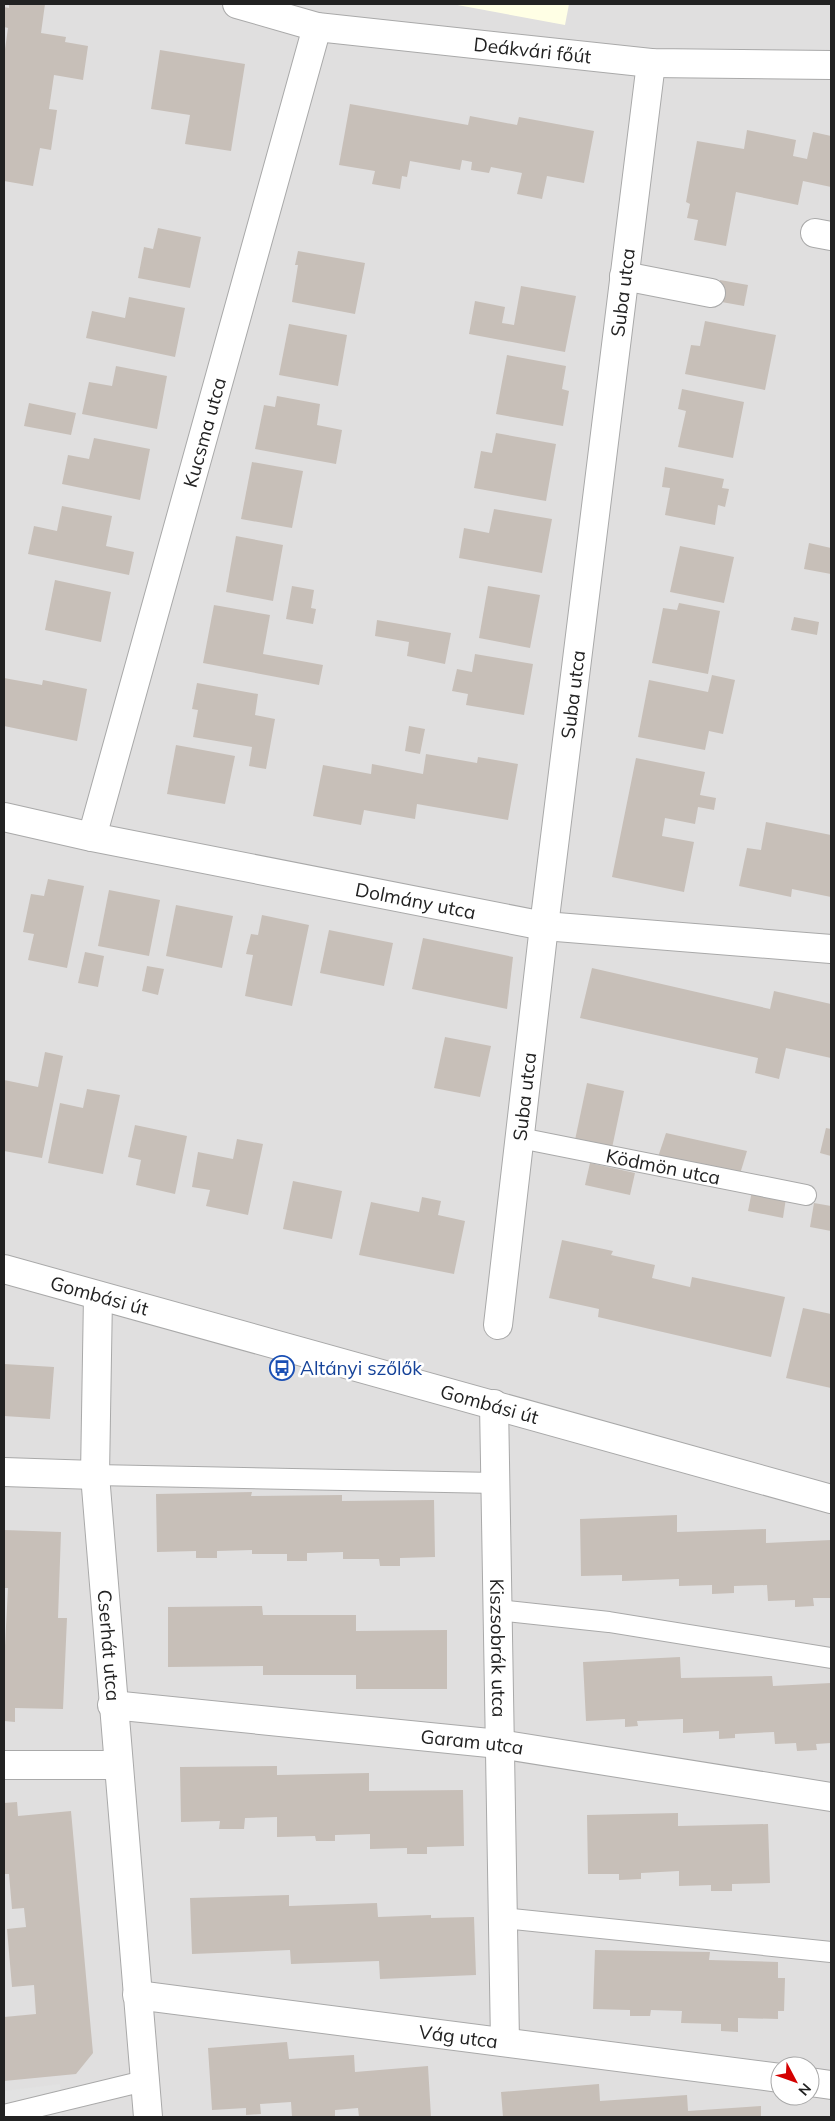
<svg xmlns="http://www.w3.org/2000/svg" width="835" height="2121" viewBox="0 0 835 2121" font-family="Mulish,sans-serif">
<rect width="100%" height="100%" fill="#f2efe9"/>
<path fill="#e0dfdf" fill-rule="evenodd" d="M4,4h827v2113h-827zM780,2066h30v30h-30z"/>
<path fill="#ffffe5" d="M452,4h117l-4,21z"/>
<path fill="#e2e2e2" d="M60,2084l2,33h-58v-26z"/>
<g fill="#c7bfb8">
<path d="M9,4h36l-4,29 25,4 -1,5 23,4 -5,34 -29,-5 -5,34 8,1 -6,40 -11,-2 -7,38 -29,-5v-125l4,-28 -4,-1v-20l5,1z"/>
<path d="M160,50l85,14 -14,87 -46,-7 5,-29 -39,-6z"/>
<path d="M350,104l118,21 2,-9 47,9 2,-8 75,14 -10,52 -37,-7 -5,23 -25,-5 5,-21 -31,-6 -2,6 -18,-3 1,-8 -10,-2 -2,10 -50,-9 -3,16 -5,-1 -2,13 -28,-5 3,-13 -36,-6z"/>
<path d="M747,130l49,10 -3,16 14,3 6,-27 18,4v51l-28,-6 -5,24 -62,-13 -10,54 -32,-6 4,-20 -11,-2 3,-14 -4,-2 11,-61 47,8z"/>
<path d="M158,228l43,9 -11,51 -52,-10 6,-31 9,2z"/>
<path d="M298,251l67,12 -10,51 -63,-12 6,-37h-3z"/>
<path d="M720,280l28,5 -4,21 -28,-5z"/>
<path d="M521,286l55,10 -11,56 -96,-18 6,-33 30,6 -3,16 12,2z"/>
<path d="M129,297l56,11 -10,49 -89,-19 6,-27 33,7z"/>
<path d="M705,321l71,14 -11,55 -80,-16 6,-29 9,1z"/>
<path d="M289,324l58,11 -9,51 -59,-11z"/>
<path d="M507,355l59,11 -4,23 7,2 -6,35 -67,-12z"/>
<path d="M116,366l51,10 -10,53 -75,-15 7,-32 23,4z"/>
<path d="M682,389l62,13 -11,56 -55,-11 8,-36 -8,-2z"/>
<path d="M277,396l43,8 -3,21 25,5 -6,34 -81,-15 9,-44 11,2z"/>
<path d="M29,403l47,10 -5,22 -47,-9z"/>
<path d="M496,433l60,11 -10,57 -72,-13 7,-37 11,2z"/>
<path d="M94,438l56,11 -10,51 -78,-16 6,-29 21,4z"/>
<path d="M252,462l51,9 -11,57 -51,-9z"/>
<path d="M665,467l59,12 -2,9 7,1 -4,18 -7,-2 -3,20 -50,-10 5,-27 -8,-1z"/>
<path d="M62,506l50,10 -6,30 28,6 -5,23 -101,-21 6,-28 23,5z"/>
<path d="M494,509l58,10 -10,54 -83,-15 5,-30 25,5z"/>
<path d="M236,536l47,9 -10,56 -47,-9z"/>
<path d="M809,543l22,5v26l-27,-5z"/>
<path d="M680,546l54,11 -10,46 -54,-11z"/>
<path d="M55,580l56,12 -10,50 -56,-12z"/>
<path d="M292,586l22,4 -3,18 5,1 -3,15 -27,-5z"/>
<path d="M488,586l52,9 -10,53 -51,-10z"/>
<path d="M679,603l41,8 -12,63 -56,-11 11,-55 14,2z"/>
<path d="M214,605l56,10 -7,39 60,11 -4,20 -116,-22z"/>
<path d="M794,617l25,5 -2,13 -26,-5z"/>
<path d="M377,620l74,13 -6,31 -38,-8 2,-14 -34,-6z"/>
<path d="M475,654l58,10 -9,51 -58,-10 2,-11 -16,-3 5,-22 15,3z"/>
<path d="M712,675l23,5 -12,54 -14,-3 -4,19 -67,-13 11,-57 59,12z"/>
<path d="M4,678l38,7 1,-5 44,9 -10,52 -73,-15z"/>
<path d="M197,683l61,11 -3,21 20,4 -9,50 -17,-3 3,-19 -59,-10 5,-27 -6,-1z"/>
<path d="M409,726l16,3 -5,25 -15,-3z"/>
<path d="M176,745l59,11 -10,48 -58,-10z"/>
<path d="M426,754l51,9 1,-6 40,7 -10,56 -91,-16 -2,15 -51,-9 -3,15 -48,-9 10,-51 48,9 1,-10 51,10z"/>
<path d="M636,758l69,14 -5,23 16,3 -2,12 -16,-3 -3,17 -30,-6 -3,18 32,6 -10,50 -72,-15z"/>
<path d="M766,822l65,13v62l-39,-8 -1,8 -52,-11 8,-38 14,2z"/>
<path d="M48,879l36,7 -17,82 -39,-8 6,-26 -11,-2 8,-38 13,2z"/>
<path d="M109,890l51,10 -11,56 -51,-10z"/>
<path d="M176,905l57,11 -11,52 -56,-12z"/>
<path d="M262,915l47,10 -17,81 -47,-10 8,-41 -7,-1 5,-20 7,1z"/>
<path d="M329,930l64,13 -9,43 -64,-13z"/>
<path d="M423,938l90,19 -6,52 -95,-20z"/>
<path d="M85,952l19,4 -6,31 -20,-4z"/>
<path d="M147,966l17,3 -6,26 -16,-4z"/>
<path d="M592,968l178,41 4,-18 57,13v54l-45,-10 -7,31 -24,-6 3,-15 -178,-40z"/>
<path d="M445,1037l46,9 -11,51 -46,-9z"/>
<path d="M45,1052l18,4 -21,102 -38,-7v-71l34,7z"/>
<path d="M587,1083l37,8 -12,57 -37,-8z"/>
<path d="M87,1089l33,6 -17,79 -55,-11 12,-60 23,5z"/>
<path d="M135,1125l52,11 -12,58 -39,-9 5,-25 -13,-3z"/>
<path d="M826,1128l5,1v27l-11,-3z"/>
<path d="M666,1133l81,18 -7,23 -82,-17z"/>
<path d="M237,1139l26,5 -15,71 -42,-9 4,-16 -18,-3 6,-35 35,7z"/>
<path d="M590,1163l45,10 -5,22 -45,-10z"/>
<path d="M293,1181l49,10 -10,48 -49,-10z"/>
<path d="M752,1191l34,7 -3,20 -35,-7z"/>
<path d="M422,1197l19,4 -3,14 27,6 -11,53 -95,-19 12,-53 48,10z"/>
<path d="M814,1203l17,3v25l-21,-4z"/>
<path d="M562,1240l51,11 -2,4 44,10 -3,13 38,9 2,-10 93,20 -14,60 -173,-40 1,-8 -50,-11z"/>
<path d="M803,1308l28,6v74l-45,-10z"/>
<path d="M4,1364l50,3 -4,52 -46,-3z"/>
<path d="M252,1492l-1,4 91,-1v6l92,-1 1,57 -35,1v8h-20l-1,-7h-36v-7l-36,1v8h-20v-7h-35v-4l-35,1v7h-21v-7l-39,1 -1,-58z"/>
<path d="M677,1515v17l89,-3v14l65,-3v58h-18l1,8 -19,1v-7l-27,1 -1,-16 -33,1v7l-22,1v-9l-33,1v-7l-57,2v-6l-41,1 -1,-57z"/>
<path d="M4,1530l57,2 -3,86h9l-4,91 -48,-1v14l-11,-1v-56l4,-77h-4z"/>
<path d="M262,1606l1,9h93v16l91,-1v59h-91v-14h-93v-9l-95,1v-60z"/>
<path d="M680,1657l1,21 91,-2 1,10 58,-3v60l-15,1 1,6 -20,1 -1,-8 -21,1 -1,-12 -39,2v4l-16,1v-8l-36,2v-14l-46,2 1,5 -13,1v-8l-39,2 -3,-59z"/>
<path d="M277,1766v9l92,-2v18l94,-1 1,56 -37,1v7h-20v-6l-37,1v-15l-35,1v6h-19l-1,-5 -38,1v-20l-32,1 -1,11h-25l1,-8 -39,1 -1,-55z"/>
<path d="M17,1802l1,14 53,-5 22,242 -17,21 -72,7v-64l32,-3 -2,-29 -22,2 -5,-58 19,-2 -2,-19 -12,1 -3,-35h-5v-71z"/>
<path d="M678,1813v13l90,-2 2,59 -38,1v7h-21v-6l-32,1v-15l-38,2v6l-22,1v-6h-31l-1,-59z"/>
<path d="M289,1895v11l88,-3 1,14 53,-2v3l43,-1 2,58 -96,4 -1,-18 -88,3 -1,-14 -98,4 -2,-56z"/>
<path d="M595,1950l115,2 -1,8 69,2v16h7l-1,33h-6v8l-40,-1v14l-17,-1v-7l-40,-1 1,-12 -31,-1 -1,6h-20v-6l-37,-1z"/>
<path d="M287,2042l2,17 65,-4 1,17 73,-6 3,51h-72l-1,-9 -23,2v7h-43l-1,-15 -31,2 1,10 -15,1v-7l-34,2 -4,-62z"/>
<path d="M599,2084l1,17 87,-6 1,16 73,-5v11h-258l-2,-25z"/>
</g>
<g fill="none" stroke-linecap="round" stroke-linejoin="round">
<defs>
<g id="lane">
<path id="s1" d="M520,1138l286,57"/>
<path d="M95,1475l401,8"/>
<path d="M497,1610l112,12 222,36"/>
<path d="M503,1918l328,34"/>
<path d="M4,2115l140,-34"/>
</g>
<g id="street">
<path id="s2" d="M237,4l80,23 334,36 180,2"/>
<path d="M815,233l16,3"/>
<path d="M624,276l87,17"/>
<path id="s3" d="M4,817l88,20 452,89 287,23"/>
<path id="s4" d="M92,837l225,-810"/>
<path id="s5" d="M4,1269l827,230"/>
<path id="s6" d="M98,1296l-3,179 53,642"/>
<path id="s7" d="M498,1325l46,-399 107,-863"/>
<path id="s8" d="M494,1404l11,638"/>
<path d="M4,1472l91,3"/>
<path id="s9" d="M112,1705l387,39 332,53"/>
<path d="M4,1765h113"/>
<path id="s10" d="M137,1995l643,83"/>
<path d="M810,2082l21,3"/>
</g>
</defs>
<use href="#lane" stroke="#a9a9a9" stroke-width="22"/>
<use href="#street" stroke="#a9a9a9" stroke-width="30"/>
<use href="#lane" stroke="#fff" stroke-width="20"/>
<use href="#street" stroke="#fff" stroke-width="28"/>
</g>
<defs>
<symbol id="bus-ring" viewBox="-11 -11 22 22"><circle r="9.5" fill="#fff" stroke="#1a4fb4" stroke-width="1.5"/><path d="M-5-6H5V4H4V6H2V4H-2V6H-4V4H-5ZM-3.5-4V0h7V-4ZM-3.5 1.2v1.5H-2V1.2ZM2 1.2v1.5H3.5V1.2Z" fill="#1a4fb4"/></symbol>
</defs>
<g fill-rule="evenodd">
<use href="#bus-ring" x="268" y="1354" width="28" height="28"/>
</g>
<g text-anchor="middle" stroke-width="5" stroke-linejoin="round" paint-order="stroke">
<g font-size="19" fill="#222" stroke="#fff">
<text dy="7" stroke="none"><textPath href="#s2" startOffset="300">Deákvári főút</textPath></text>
<text dy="7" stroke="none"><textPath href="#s7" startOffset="1040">Suba utca</textPath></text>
<text dy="7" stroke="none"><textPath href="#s4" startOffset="420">Kucsma utca</textPath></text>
<text dy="7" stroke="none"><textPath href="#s7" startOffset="635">Suba utca</textPath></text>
<text dy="7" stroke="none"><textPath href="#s3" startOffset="420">Dolmány utca</textPath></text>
<text dy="7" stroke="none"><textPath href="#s7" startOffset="230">Suba utca</textPath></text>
<text dy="7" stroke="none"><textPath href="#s1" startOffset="146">Ködmön utca</textPath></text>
<text dy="7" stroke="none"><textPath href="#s5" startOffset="99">Gombási út</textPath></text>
<text dy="7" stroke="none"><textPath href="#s5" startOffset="504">Gombási út</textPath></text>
<text dy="7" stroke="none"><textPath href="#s6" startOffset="350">Cserhát utca</textPath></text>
<text dy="7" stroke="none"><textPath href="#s8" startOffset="244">Kiszsobrák utca</textPath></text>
<text dy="7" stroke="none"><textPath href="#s9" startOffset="362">Garam utca</textPath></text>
<text dy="7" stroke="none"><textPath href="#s10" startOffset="324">Vág utca</textPath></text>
</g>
<g font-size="19" fill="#164399" stroke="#fff" text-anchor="start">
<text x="300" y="1375">Altányi szőlők</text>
</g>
</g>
<rect width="835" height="2121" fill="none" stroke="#222222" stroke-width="10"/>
<g transform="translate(795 2081) rotate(131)"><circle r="24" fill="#ffffff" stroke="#a7a7a7"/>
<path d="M0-4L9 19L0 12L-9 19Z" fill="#d40000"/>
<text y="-8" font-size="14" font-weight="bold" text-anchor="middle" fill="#222222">N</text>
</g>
</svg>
